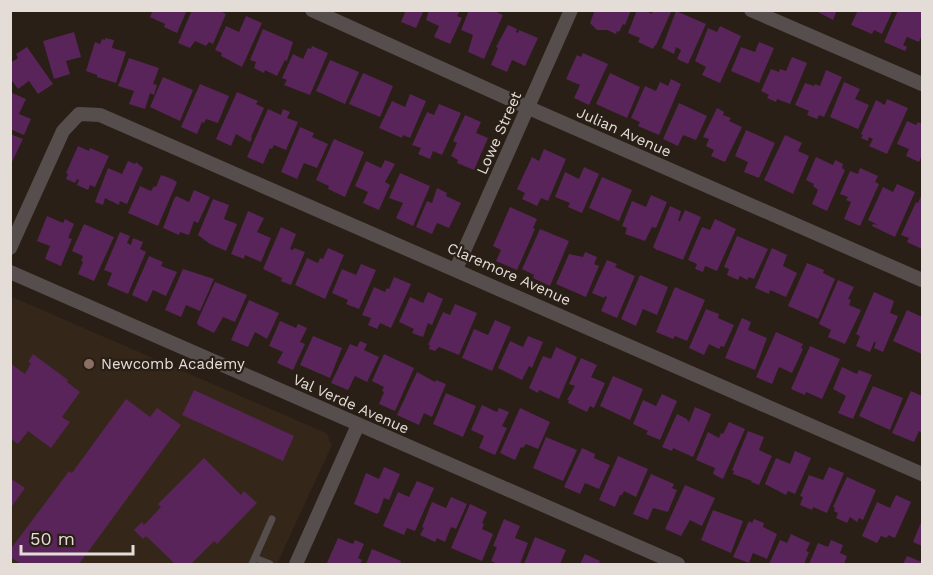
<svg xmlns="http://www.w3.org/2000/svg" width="933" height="575" viewBox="0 0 933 575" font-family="'Work Sans',sans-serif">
<rect width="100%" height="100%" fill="#291f17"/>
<path fill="#342618" d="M10,296l316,137 6,12 -55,119h-266z"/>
<g fill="#592459">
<path d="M153,10h34l-10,23 -13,-6 1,-3 -15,-7z"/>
<path d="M192,10h26l8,4 -13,30 -4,-2 -3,4 -11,-5 -5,7 -12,-5z"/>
<path d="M406,10h18l-8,18 -15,-6z"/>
<path d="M429,10h31l-3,6 5,2 -12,26 -16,-7 5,-11 -13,-6z"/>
<path d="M469,10h23l11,5 -19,44 -16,-7 5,-17 -12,-5z"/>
<path d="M595,10h36l-6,15 -2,-1 -4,8 -2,-1 -1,3 -9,-4h-10l-7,-7z"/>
<path d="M637,10h7l8,4 1,-4h19l-16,35h-1l-2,4 -15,-7 2,-4 -12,-5z"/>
<path d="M814,10h23l-4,10z"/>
<path d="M858,10h35l-11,24 -8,-4 -2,4 -21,-9z"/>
<path d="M898,10h24v25l-3,7 -12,-5 -4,8 4,2 -2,4 -21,-9z"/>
<path d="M676,11l30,13 -18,40 -11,-5 4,-9 -5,-3 -2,7 -12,-6z"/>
<path d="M246,16l16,7 -20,44 -21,-11 1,-3 -7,-3 11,-24 13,6z"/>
<path d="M508,25l9,4 -1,3 2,1 1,-3 19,8 -13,28 -13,-6 -5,12 -16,-7 7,-17 -2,-1z"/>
<path d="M720,26l21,10 -21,47 -18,-8 4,-8 -11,-6 13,-33 9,4z"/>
<path d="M263,29l30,13 -6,19 -2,-1 -8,16 -12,-6 -1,3 -10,-5 2,-6 -6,-2z"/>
<path d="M74,32l7,25 -15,4 4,13 -16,5 -11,-38z"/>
<path d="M105,38l9,2 -2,8 14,4 -10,31 -19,-6v-2l-11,-4 9,-29 5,2 2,-5 3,1z"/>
<path d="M759,42l15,6 -15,35 -28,-12 10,-24 14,5z"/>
<path d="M312,46l16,7 -18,42 -26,-10 3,-5 -5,-2 11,-24 10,5 5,-11 3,1z"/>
<path d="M27,47l26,37 -15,10 -9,-13 -11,8 -8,-11v-15l8,-5 -2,-4z"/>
<path d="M583,53l25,11 -19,41 -15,-7 6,-13 -14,-6 11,-24 4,2z"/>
<path d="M792,57l15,6 -17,41 -13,-5 -1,3 -9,-4 2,-3 -8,-4 10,-22 8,3 1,-3 6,2z"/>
<path d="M129,58l30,10 -6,16 4,1 -3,10 -4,-2 -5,16 -16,-5 5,-13 -16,-5z"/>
<path d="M330,60l29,12 -14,32 -29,-13z"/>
<path d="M826,70l16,7 -18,40 -5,-2 -2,4 -10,-4 2,-4 -14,-6 10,-22 9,3 1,-2 5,2z"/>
<path d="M363,73l30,13 -13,31 -31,-13z"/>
<path d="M610,73l30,14 -13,31 -31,-14z"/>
<path d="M163,77l30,13 -13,31 -30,-14z"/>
<path d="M671,79l10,5 -22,51 -21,-9 2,-4 -9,-4 14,-32 11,5 4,-9 8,4z"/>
<path d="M844,82l16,7 -5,10 14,6 -11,24 -28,-12z"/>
<path d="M200,84l29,12 -11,27 -12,-4 -2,4 -2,-1 -5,12 -16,-7z"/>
<path d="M10,92l16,7 -7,15 12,5 -7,16 -14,-6z"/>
<path d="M237,92l21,9 -2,3 8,4 -13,29 1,1 -2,4 -14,-8 -5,12 -15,-7z"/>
<path d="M410,94l16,7 -16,37 -7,-3 -1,3 -23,-10 13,-27 13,6z"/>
<path d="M887,99l21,9 -21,46 -18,-8 4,-7 -4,-2 -1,4 -7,-3 2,-3 -2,-1 15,-34 9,5z"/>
<path d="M679,103l28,13 -11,24 -13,-5 -5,11 -15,-7z"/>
<path d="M439,104l22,9 -19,42 -9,-4 -3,8 -12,-5 3,-6 -9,-3 15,-33 7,3z"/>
<path d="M717,108l7,4 -1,3 8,3 -2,3 13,6 -17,35 -14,-6 3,-6 -8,-4 3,-7 -6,-2z"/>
<path d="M268,109l13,6 2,-6 7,3 -3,6 11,4 -12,28 -12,-5 -2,4 -2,-1 -7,16 -16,-7z"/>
<path d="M465,115l16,7 -5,11 12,5 -14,32 -17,-7 1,-3 -7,-4 6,-13 -4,-2z"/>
<path d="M907,121l9,4 2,-3 4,2v31l-3,7 -13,-6 3,-7 -12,-5z"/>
<path d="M300,127l14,6 -2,4 16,7 -11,24 -13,-5 -7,16 -16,-7z"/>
<path d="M746,130l29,13 -16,35 -15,-6 4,-10 -13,-6z"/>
<path d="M10,134l13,5 -13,27z"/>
<path d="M785,135l17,8 -4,8 11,5 -16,38 -29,-14z"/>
<path d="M334,139l30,13 -19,45 -17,-8 1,-3 -13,-6z"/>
<path d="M78,146l11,5 1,-3 19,8 -14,31 -5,-2 -2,5 -11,-5 2,-5 -2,-1 -2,4 -9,-4 2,-5 -2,-1z"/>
<path d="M544,149l22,10 -18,42 -7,-3 -4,8 -15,-7 3,-6 -8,-4 15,-32 7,4z"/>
<path d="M816,157l17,8 2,-5 8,4 -1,4 3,2 -18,41 -15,-7 6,-14 -5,-4 1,-2 -8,-4z"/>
<path d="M385,160l10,4 -10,18 5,3 -11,25 -16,-7 5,-11 -13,-6 11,-25 15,7z"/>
<path d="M128,161l7,3 1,-2 7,6 -16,36 -7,-3 -1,4 -14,-7 -2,7 -8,-3 13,-34 14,6z"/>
<path d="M584,167l15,7 -17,39 -14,-6 2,-4 -15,-6 10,-25 14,7z"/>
<path d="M860,168l18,8 -3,6 4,2 -19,42 -16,-7 7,-17 -5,-2 2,-3 -8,-3 10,-23 8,3z"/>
<path d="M400,173l30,13 -17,40 -17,-8 7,-15 -14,-5z"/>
<path d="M161,175l11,4 5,3 -19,44 -30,-13 12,-27 11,5 3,-5 2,1z"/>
<path d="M602,177l30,13 -13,31 -30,-13z"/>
<path d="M897,184l18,8 -20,45 -23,-11 1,-2 5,1 -10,-5 15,-33 10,5z"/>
<path d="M437,188l10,5 -1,3 15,7 -12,25 -12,-5 -5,11 -16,-7 11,-26 5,2z"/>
<path d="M194,190l16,7 -12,26 -4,-2 -5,14 -9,-3 -1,3 -16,-7 11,-29 2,-3 13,6z"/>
<path d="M922,194v55l-15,-7 2,-4 -8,-3 15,-33 2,1z"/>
<path d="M651,195l16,7 -11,26 -4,-1 -7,14 -20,-7 2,-6 -5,-2 10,-25 14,6z"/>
<path d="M213,199l16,6 -5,14 13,5 -11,27 -16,-7 -12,-9z"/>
<path d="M670,206l11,5 -3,10h2l5,-11 16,7 -18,43 -25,-10v1l-5,-4z"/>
<path d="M510,207l27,12 -4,9 2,1 -18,41 -21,-9 5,-11 -8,-4z"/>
<path d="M248,211l16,7 -7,14 14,6 -10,24 -16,-7 -1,4 -13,-5z"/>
<path d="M47,216l16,7 2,-4 9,5 -6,14 4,1 -11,27 -16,-7 5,-13 -13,-5z"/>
<path d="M715,219l21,10 -19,42 -12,-5 -2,6 -8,-3 2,-5 -9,-4 14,-33 8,3z"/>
<path d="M84,224l30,13 -20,44 -16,-7 5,-12 -2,-1 2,-5 -11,-5z"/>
<path d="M281,227l15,7 -6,15 3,1 1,-2 11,4 -14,33 -10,-4 1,-3 -19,-9z"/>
<path d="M540,229l29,12 -19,45 -17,-8 1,-3 -12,-6z"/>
<path d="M120,232l10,4 -3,7 4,2 2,-7 10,4 -3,7 6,3 -18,42 -21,-9 5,-12 -8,-3z"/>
<path d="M737,236l31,13 -14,30 -5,-2 -2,3 -7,-4 -2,4 -11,-5 2,-6 -5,-2z"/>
<path d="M328,248l16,7 -19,44 -30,-14 12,-27 11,5 2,-5 3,1z"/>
<path d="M772,248l15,7 -4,11 14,7 -11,24 -16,-7 -1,4 -14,-6z"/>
<path d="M585,252l12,5 -3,7 5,2 -13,31 -30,-13 13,-30 14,3z"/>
<path d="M149,256l14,6 -2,4 16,6 -11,24 -13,-6 -6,12 -15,-7z"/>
<path d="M607,260l10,4 -2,3 20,9 -18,42 -16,-7 6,-14 -2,-1 -1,2 -12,-5z"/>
<path d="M807,263l17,7 -1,3 12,6 -17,40 -30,-13z"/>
<path d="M361,264l15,6 -17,39 -13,-5 2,-4 -16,-7 10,-24 14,6z"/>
<path d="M183,269l31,10 -14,32 -14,-6 -5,12 -16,-7z"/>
<path d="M640,275l28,12 -11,28 -14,-6 -7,17 -15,-7z"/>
<path d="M394,277l17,7 -20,44 -11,-5 -3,6 -9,-4 3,-7 -9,-3 12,-28 11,5 2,-4 2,1z"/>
<path d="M838,280l16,7 -6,12 3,1 -2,5 12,5 -16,34 -17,-7 3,-7 -12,-6z"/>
<path d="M215,282l32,13 -12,27 -12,-5 -9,16 -16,-8 -1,-3z"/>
<path d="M675,287l30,13 -18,41 -12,-5 -2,3 -17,-7z"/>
<path d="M428,292l15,7 -11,26 -4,-2 -5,14 -11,-4 2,-4 -15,-7 11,-25 13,6z"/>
<path d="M874,292l20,9 -4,12 8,3 -15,36 -9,-4 2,-6h-2l-4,10 -14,-6 4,-10 -4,-2z"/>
<path d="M249,300l30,13 -12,26 -12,-7 -7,15 -17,-7z"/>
<path d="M455,304l22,9 -18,42 -20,-8 -4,4 -6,-2 1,-4h-2l15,-33 7,3z"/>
<path d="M706,309l13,5 -1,4 16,7 -10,22 -3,-1 -2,3 -10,-5 -5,11 -15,-7z"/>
<path d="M907,310l15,7v37l-29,-13z"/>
<path d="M742,318l9,4 -3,8 19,8 -12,32 -30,-12z"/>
<path d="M495,320l16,7 -19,44 -30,-13 12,-29 14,6z"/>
<path d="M280,321l16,7 2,-4 9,4 -7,14 5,2 -12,26 -16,-7 6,-11 -14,-6z"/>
<path d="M776,332l27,12 -2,4 2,1 -11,24 -13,-6 -7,17 -16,-7z"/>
<path d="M313,336l29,12 -12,30 -30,-13z"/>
<path d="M528,336l15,6 -11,26 -3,-2 -7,14 -24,-12 12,-27 13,6z"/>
<path d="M360,341l7,3 -3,6 15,7 -12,25 -12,-6 -7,14 -17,-7 19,-39 7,3z"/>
<path d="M810,346l30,13 -18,40 -16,-7 -1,3 -14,-6z"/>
<path d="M556,347l21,10 -18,42 -20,-9 -1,3 -9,-5 14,-32 8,3z"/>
<path d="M33,354l35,26 -1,2 13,10 -18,25 8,5 -19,26 -23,-17 -10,13 -8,-6v-75l15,11 6,-11 -3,-1z"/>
<path d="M384,354l30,14 -19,43 -16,-7 5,-12 -2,-1 2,-4 -12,-6z"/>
<path d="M581,358l16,7 -6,12 14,6 -11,25 -4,-2 -3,6 -19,-9 1,-3h-2l8,-14 -6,-2z"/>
<path d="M842,367l15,7 2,-4 13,5 -19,44 -15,-6 8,-17 -13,-7z"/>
<path d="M417,372l18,10 1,-2 10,4 -14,33 -8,-4 -5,12 -22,-10z"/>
<path d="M613,376l30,13 -13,31 -30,-14z"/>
<path d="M873,386l30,12 -13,32 -31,-14z"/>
<path d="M194,390l100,46 -11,25 -101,-46z"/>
<path d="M911,391l11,5v37l-3,-2 -5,11 -22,-9z"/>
<path d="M446,393l30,13 -13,31 -30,-13z"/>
<path d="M662,394l15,7 -17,39 -14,-6 2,-3 -15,-7 10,-24 13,6z"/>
<path d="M126,399l24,18 7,-9 24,17 -102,139h-58l-11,-7v-7l59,-79 3,2z"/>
<path d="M482,405l15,7 2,-4 10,4 -7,14 5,2 -12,27 -16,-7 5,-12 -13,-6z"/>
<path d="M695,407l16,7 -18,43 -20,-9 -1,3 -10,-4 15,-33 10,5v1l2,2z"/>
<path d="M520,408l30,14 -12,27 -12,-5 -3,4 -2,-1 -6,13 -15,-7z"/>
<path d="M729,422l16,7 -22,50 -10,-5 2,-6 -19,-8 12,-28 11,6 2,-5 2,1z"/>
<path d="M748,431l16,6 -5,13 13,6 -13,29 -8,-3 1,-1 -19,-7 1,-3 -2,-1z"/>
<path d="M546,437l31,13 -14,31 -30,-13z"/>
<path d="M582,448l13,6 -1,4 16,7 -11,24 -14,-6 -5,11 -16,-7z"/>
<path d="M795,451l16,7 -16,36 -7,-3 -2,4 -21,-11 11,-26 14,6z"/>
<path d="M618,456l30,13 -12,28 -12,-6 -2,4h-2l-5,12 -16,-7z"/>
<path d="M204,458l37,37 3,-4 13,12 -40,41 -3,-3 -23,23h-16l-29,-28 -3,3 -9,-9 8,-8 2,3 17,-18 -3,-3z"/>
<path d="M384,467l16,7 -11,26 -5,-2 -5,14 -2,2 -23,-10 12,-31 13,6z"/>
<path d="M829,467l15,6 -17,40 -14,-6 -1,3 -12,-5 3,-8 -3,-1 9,-21 14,5z"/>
<path d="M651,474l23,10 -2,4 5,2 -9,22 -15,-4 -5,12 -15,-6z"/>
<path d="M847,477l29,13 -13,30 -4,-2 -2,4 -7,-5 -3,6 -11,-5 2,-5 -4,-2 1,-3 -2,-1z"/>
<path d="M10,478l15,10 -15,21z"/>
<path d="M417,481l17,7 -19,43 -8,-3 -3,7 -21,-9 15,-34 11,5z"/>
<path d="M685,485l30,13 -13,28 -12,-6 -9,16 -16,-7z"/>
<path d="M896,495l15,7 -16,36 -7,-3 -1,3 -6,-2 -4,7 -15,-7 15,-34 13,6z"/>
<path d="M451,497l16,7 -11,25 -5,-2 -6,15 -8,-4 -2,4 -15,-7 4,-7 -2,-1 10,-25 14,6z"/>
<path d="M470,504l17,8 -5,11 2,1 -2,5 11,5 -11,27 -31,-13z"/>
<path d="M713,510l30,11 -12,32 -30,-13z"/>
<path d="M504,519l16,7 -5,12 13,5 -8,21h-22l-7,-3 6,-14 -4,-1z"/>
<path d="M754,519l10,4 -1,4 14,7 -10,25 -14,-6 -4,10 -16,-6 16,-36 3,2z"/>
<path d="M922,520v26l-9,-4z"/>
<path d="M791,534l19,9 -4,8 3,1 -5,12h-35l11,-24 7,3z"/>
<path d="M535,537l31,13 -6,14h-36z"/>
<path d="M338,538l15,6 2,-4 9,4 -6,14 4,2 -2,4h-28l-5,-1z"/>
<path d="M831,540l12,5 -3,8 7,3 -3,8h-35l9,-21 10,4z"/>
<path d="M372,549l29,12 -1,3h-34z"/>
<path d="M585,554l15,7 -1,3h-19z"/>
<path d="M907,556l15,6v2h-19z"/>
</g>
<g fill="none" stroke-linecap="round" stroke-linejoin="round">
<g stroke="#554e4c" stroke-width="7">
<path d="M255,558l15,6"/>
<path d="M252,564l20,-45"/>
</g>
<g stroke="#554e4c" stroke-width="14">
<path d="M312,10l217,98 393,172"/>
<path d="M751,10l171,74"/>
<path d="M10,248l53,-117 16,-17 21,1 822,359"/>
<path d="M456,269l115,-259"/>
<path d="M10,272l668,292"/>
<path d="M296,564l62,-139"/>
</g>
</g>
<circle fill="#8d6e63" stroke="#291f17" stroke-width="2" cx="89" cy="364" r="6"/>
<g text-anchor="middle" stroke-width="4.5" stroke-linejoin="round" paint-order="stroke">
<g font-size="15" fill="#e4ddd7" stroke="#291f17">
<text transform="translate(624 132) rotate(24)" y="5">Julian Avenue</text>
<text transform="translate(499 133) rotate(-66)" y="5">Lowe Street</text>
<text transform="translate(509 274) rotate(24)" y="5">Claremore Avenue</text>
<text transform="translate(351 404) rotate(24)" y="5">Val Verde Avenue</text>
</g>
<g font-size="15" fill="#e4ddd7" stroke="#291f17" text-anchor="start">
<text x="101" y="369">Newcomb Academy</text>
</g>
</g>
<rect width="933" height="575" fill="none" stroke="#e4ddd7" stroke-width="24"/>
<path d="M21 545v9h112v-9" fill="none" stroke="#e4ddd7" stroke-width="3"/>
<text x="30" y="545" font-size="18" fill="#e4ddd7" stroke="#291f17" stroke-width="4.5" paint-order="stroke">50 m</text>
</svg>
